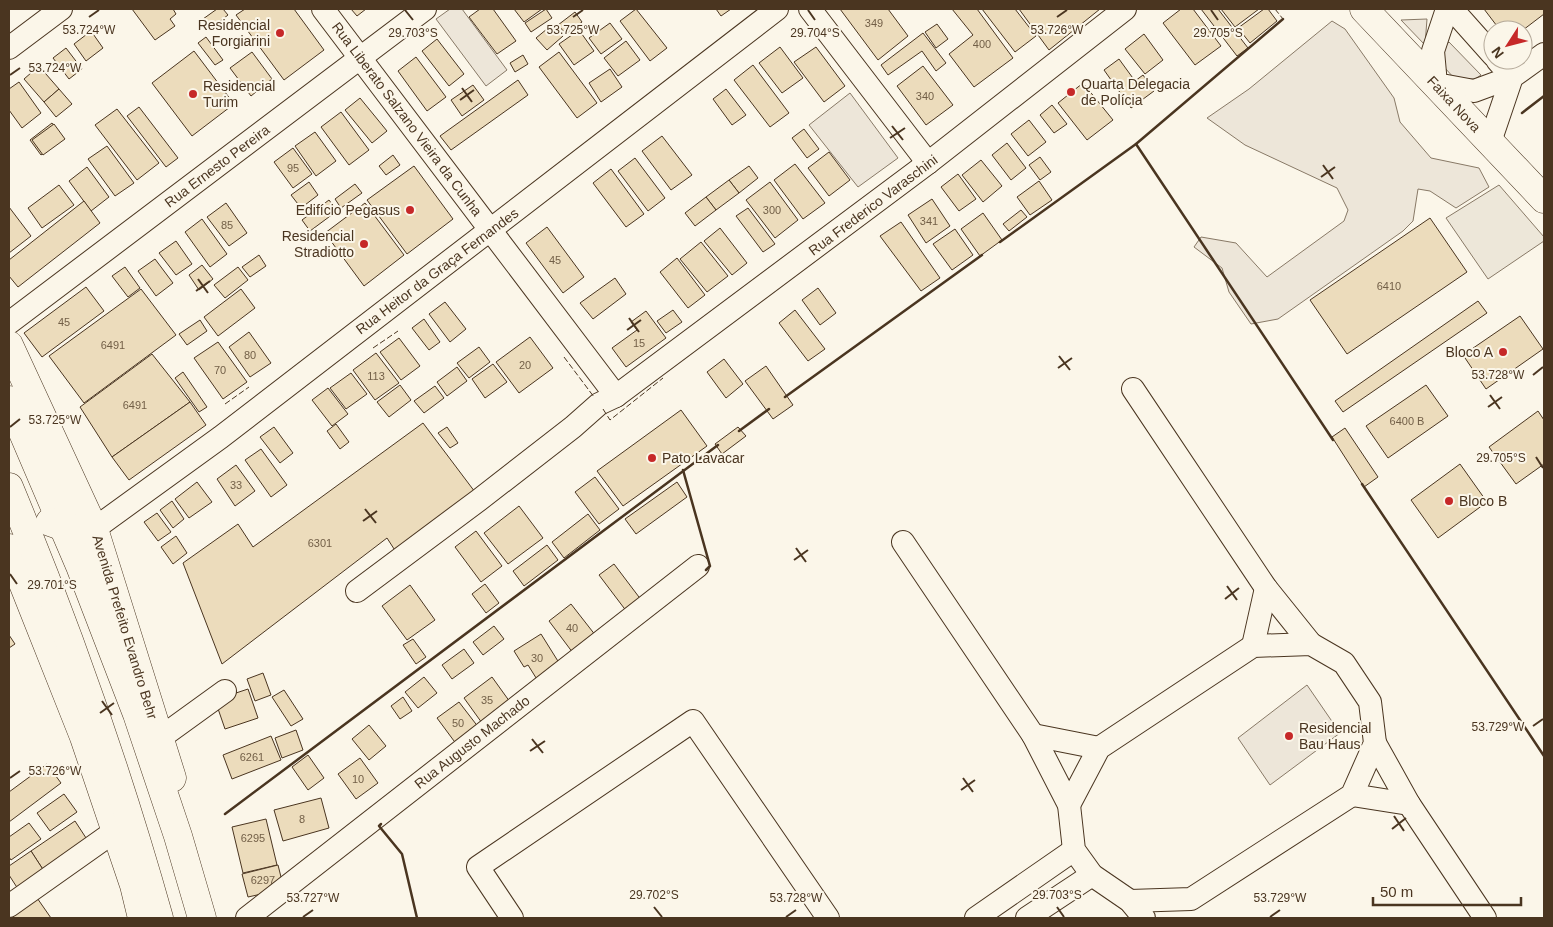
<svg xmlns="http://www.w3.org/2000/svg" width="1553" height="927" viewBox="0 0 1553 927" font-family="Arial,sans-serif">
<rect width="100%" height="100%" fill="#fbf6e9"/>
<g fill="#ede6d9" stroke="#887966">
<path d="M450,9h12l45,61 -21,16 -50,-67z"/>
<path d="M1427,19l-2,26 -24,-25z"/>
<path d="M1332,21l13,8 49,69 6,24 31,36 48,10 10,19 -33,21 -26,-17 -12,-2 -5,32 -10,10 -125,88 -27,5 -22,-32 -7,-24 -28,-21 7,-10 35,6 31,34 77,-56 4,-11 -11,-22 -92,-43 -38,-27 42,-29z"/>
<path d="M1449,42l32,33 -6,4h-20l-11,-12v-20z"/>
<path d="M850,93l48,65 -40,29 -49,-62z"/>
<path d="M1307,685l33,48 -70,52 -32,-47z"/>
</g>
<path fill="#ede7d9" stroke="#887966" d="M1499,185l45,52v4l-56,38 -42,-61z"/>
<g fill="#ecdcbc" stroke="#4a3520">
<path d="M132,9h41l3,5 -6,5 5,7 -20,14z"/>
<path d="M217,9h6l5,6 -18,14 -7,-10z"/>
<path d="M245,9h49l30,41 -40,30 -48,-65z"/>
<path d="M351,9h15l-9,7z"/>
<path d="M480,9h13l23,32 -19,13 -28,-37z"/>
<path d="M514,9h28l-18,13z"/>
<path d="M546,9l6,9 -21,14 -6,-9z"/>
<path d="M636,9l31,39 -17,13 -30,-40z"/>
<path d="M716,9h15l-10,7z"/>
<path d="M840,9h48l20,27 -30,24z"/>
<path d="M952,9h25l36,49 -39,29 -25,-33 24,-19z"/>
<path d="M982,9h33l21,27 -21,16z"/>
<path d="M1019,9h81l-51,41z"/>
<path d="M1181,9h12l28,37 -26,19 -32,-42z"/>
<path d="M1201,9h17l30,39 -11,8z"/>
<path d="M1221,9h38l-24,18z"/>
<path d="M1264,9h4l9,12 -27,22 -12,-15z"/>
<path d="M1484,9h60v5l-21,16h-23z"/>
<path d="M575,12l7,10 -16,12 -8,-9z"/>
<path d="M610,23l12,16 -21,15 -12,-16z"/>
<path d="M553,24l10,12 -16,14 -11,-12z"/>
<path d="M937,24l11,15 -12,9 -11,-16z"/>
<path d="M579,30l15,21 -20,14 -15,-21z"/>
<path d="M91,31l12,17 -17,13 -12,-17z"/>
<path d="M923,33l23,30 -10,8 -14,-20 -34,24 -7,-10z"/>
<path d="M1144,34l19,26 -18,14 -20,-25z"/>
<path d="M206,37l17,23 -8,5 -17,-22z"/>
<path d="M437,39l27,35 -15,12 -27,-35z"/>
<path d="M626,41l14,19 -22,16 -14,-18z"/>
<path d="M780,47l23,31 -21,15 -23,-30z"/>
<path d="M816,47l29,39 -21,16 -30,-40z"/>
<path d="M66,48l16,21 -13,10 -16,-21z"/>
<path d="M194,51l40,53 -42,32 -40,-53z"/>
<path d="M252,52l20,27 -21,17 -21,-28z"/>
<path d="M559,52l38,51 -20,15 -38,-51z"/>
<path d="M523,55l5,9 -13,8 -5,-9z"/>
<path d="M416,57l30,40 -19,14 -29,-40z"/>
<path d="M1119,59l16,22 8,-6 11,16 -23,17 -27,-38z"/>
<path d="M753,65l36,48 -19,14 -36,-47z"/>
<path d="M39,66l20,23 -15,13 -20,-23z"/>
<path d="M923,66l30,39 -27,20 -29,-39z"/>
<path d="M610,69l12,18 -21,15 -12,-19z"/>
<path d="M518,80l10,15 -77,55 -11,-14z"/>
<path d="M19,82l22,31 -19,15 -13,-18v-21z"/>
<path d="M1083,83l30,37 -26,20 -29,-37z"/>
<path d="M473,85l11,15 -22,16 -11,-16z"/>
<path d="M59,89l13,15 -16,13 -12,-15z"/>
<path d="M726,89l20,26 -14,10 -19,-26z"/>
<path d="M360,98l27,33 -15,12 -27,-33z"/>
<path d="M1052,105l15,19 -13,9 -14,-18z"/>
<path d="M139,107l39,51 -12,9 -39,-51z"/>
<path d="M117,109l42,54 -22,17 -42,-55z"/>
<path d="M341,112l28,38 -20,15 -28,-38z"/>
<path d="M1029,120l17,22 -18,14 -17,-22z"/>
<path d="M52,123l11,15 -22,17 -11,-15z"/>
<path d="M54,124l11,15 -22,16 -11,-15z"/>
<path d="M804,129l15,20 -12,9 -15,-20z"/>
<path d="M315,132l21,29 -20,15 -21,-30z"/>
<path d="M662,136l30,39 -21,15 -29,-39z"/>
<path d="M1007,143l19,25 -15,12 -19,-25z"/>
<path d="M107,146l27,37 -19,13 -27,-37z"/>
<path d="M293,148l19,26 -19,14 -19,-26z"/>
<path d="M829,152l21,28 -21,16 -21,-28z"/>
<path d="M393,155l7,10 -14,10 -7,-9z"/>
<path d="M1040,157l11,15 -11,8 -11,-15z"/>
<path d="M635,158l30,40 -17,13 -30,-40z"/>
<path d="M981,160l21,26 -19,16 -21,-27z"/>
<path d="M795,164l30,39 -22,16 -29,-39z"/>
<path d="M414,166l39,53 -46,35 -40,-54z"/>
<path d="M749,166l9,12 -19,15 -10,-13z"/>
<path d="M87,167l22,30 -18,14 -22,-30z"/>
<path d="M611,169l33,45 -18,13 -33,-44z"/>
<path d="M958,174l18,25 -17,12 -18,-24z"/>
<path d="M729,180l10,13 -23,17 -10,-13z"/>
<path d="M1039,181l13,19 -22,15 -13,-18z"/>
<path d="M309,182l9,13 -17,13 -10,-13z"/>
<path d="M770,182l28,38 -23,18 -29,-38z"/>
<path d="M355,184l7,9 -21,15 -6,-9z"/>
<path d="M59,185l15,20 -32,23 -14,-20z"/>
<path d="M706,197l10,13 -21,16 -10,-13z"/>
<path d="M932,199l18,27 -24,17 -18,-28z"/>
<path d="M329,200l8,11 -27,20 -8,-11z"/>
<path d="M84,201l16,22 -82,64 -9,-11v-16z"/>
<path d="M226,203l21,30 -18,13 -22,-29z"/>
<path d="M365,203l39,52 -40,31 -39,-53z"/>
<path d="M9,207l22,29 -22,17z"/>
<path d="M748,208l27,36 -12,8 -27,-36z"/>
<path d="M1021,210l6,7 -18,14 -6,-7z"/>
<path d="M983,213l19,27 -22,16 -19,-27z"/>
<path d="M1430,218l37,54 -120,82 -37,-54z"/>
<path d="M202,219l25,35 -17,13 -25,-35z"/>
<path d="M901,222l39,56 -19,13 -41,-55z"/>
<path d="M547,227l37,50 -21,16 -37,-50z"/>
<path d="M720,228l27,35 -15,12 -28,-34z"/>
<path d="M955,229l18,26 -21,15 -19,-26z"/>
<path d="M176,241l16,23 -16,11 -17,-22z"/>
<path d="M701,242l27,34 -21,16 -27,-33z"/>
<path d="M259,255l7,11 -16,11 -8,-10z"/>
<path d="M677,258l28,37 -17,13 -28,-36z"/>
<path d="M155,259l18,24 -17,13 -18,-25z"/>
<path d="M202,265l11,14 -14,11 -10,-15z"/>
<path d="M125,267l15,21 -12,9 -16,-21z"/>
<path d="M238,267l10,13 -23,18 -11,-13z"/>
<path d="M615,278l11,16 -33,25 -13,-16z"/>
<path d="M86,287l18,24 -62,46 -18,-24z"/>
<path d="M818,288l18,25 -16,12 -18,-25z"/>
<path d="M141,289l35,46 -92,68 -35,-47z"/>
<path d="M241,289l14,19 -37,28 -14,-19z"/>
<path d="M1478,301l9,12 -144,99 -8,-11z"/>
<path d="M445,302l21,27 -16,13 -21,-28z"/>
<path d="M673,310l9,12 -16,11 -9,-12z"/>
<path d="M795,310l30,39 -17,12 -29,-38z"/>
<path d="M646,311l20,27 -40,29 -14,-19 25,-18 -6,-8z"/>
<path d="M1520,316l23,33 -57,40 -23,-34z"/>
<path d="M424,319l16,23 -11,8 -17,-22z"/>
<path d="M200,320l7,11 -20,14 -8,-11z"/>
<path d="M249,332l22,31 -21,14 -21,-30z"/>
<path d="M530,337l23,31 -34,25 -23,-31z"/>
<path d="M399,338l21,28 -19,14 -21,-28z"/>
<path d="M218,342l29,40 -24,17 -29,-41z"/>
<path d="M479,347l11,15 -21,16 -12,-15z"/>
<path d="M376,353l23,30 -24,17 -22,-30z"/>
<path d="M152,354l38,48 -78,55 -32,-50z"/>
<path d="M724,359l19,25 -17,14 -19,-26z"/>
<path d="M493,364l14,18 -22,16 -13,-19z"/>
<path d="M766,366l27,39 -20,14 -28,-38z"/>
<path d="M457,367l10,14 -20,15 -10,-14z"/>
<path d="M183,372l24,35 -8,5 -24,-34z"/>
<path d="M351,373l16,21 -21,15 -16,-21z"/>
<path d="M400,385l11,15 -22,17 -12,-15z"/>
<path d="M1426,385l22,31 -60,42 -22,-32z"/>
<path d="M435,386l9,12 -20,15 -10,-12z"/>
<path d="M328,388l20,26 -16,12 -20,-26z"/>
<path d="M190,402l16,23 -77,55 -17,-23z"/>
<path d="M681,410l26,36 -84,60 -26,-35z"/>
<path d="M1538,411l6,9v44l-28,20 -27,-37z"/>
<path d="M423,423l52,69 -79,60 -9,-14 -165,126 -39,-101 55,-39 15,23z"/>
<path d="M336,424l13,18 -9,7 -13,-18z"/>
<path d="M274,427l19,26 -13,10 -20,-26z"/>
<path d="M447,427l11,16 -8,5 -12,-15z"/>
<path d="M738,427l8,9 -24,18 -7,-10z"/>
<path d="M1345,428l33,49 -14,10 -32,-50z"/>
<path d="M261,449l26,36 -16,12 -26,-37z"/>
<path d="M1460,464l27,38 -49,36 -27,-38z"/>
<path d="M236,465l19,26 -20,15 -18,-27z"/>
<path d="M595,477l24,32 -20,15 -24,-32z"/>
<path d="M197,482l15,20 -23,16 -14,-19z"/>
<path d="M677,482l10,15 -51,37 -11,-15z"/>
<path d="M172,501l12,18 -11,9 -13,-18z"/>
<path d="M519,506l24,32 -35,26 -24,-31z"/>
<path d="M157,513l14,19 -13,9 -14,-19z"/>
<path d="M588,514l12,16 -36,28 -12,-16z"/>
<path d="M476,531l26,35 -21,16 -26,-35z"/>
<path d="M176,536l11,17 -14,11 -12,-17z"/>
<path d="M547,545l11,15 -34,26 -11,-15z"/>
<path d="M614,564l28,37 -15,11 -28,-37z"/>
<path d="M485,584l14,19 -13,10 -14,-19z"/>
<path d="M410,585l25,35 -28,20 -25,-34z"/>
<path d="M571,604l25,32 -23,17 -24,-32z"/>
<path d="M494,626l10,13 -21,16 -10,-13z"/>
<path d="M541,634l20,32 -23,15 -10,-16 -4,2 -10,-16z"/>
<path d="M9,635l6,9 -6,4z"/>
<path d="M413,639l13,18 -10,7 -13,-19z"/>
<path d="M464,649l10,14 -22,16 -10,-14z"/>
<path d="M263,673l8,22 -16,6 -8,-22z"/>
<path d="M424,677l13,16 -19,15 -13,-16z"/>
<path d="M492,677l18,25 -28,21 -18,-25z"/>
<path d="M248,689l10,29 -33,11 -10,-29z"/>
<path d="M284,690l19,29 -12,7 -19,-29z"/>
<path d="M403,697l9,14 -12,8 -9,-13z"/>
<path d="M459,702l20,26 -22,17 -20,-27z"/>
<path d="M369,725l17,21 -17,14 -17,-21z"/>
<path d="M296,730l7,20 -21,8 -7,-20z"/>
<path d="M271,736l10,24 -49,19 -9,-24z"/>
<path d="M308,755l16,23 -16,12 -16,-23z"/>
<path d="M360,758l18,25 -22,16 -18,-25z"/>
<path d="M47,764l14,19 -52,39v-30z"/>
<path d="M64,794l13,18 -27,19 -13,-18z"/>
<path d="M321,798l8,30 -46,13 -9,-31z"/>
<path d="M266,819l11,46 -34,8 -11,-46z"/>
<path d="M75,821l13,20 -44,30 -13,-20z"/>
<path d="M29,823l12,16 -30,21 -2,-3v-20z"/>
<path d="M31,851l13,20 -26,18 -9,-14v-9z"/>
<path d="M278,865l6,24 -36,8 -6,-23z"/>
<path d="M35,895l16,23h-42v-5z"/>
</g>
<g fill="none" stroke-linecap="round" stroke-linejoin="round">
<defs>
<g id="minor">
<path d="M323,9l293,387"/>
<path d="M810,9l118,154"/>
<path d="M1447,9l-14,42 3,33 38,7 38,-14 -15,-17"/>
<path d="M1452,9l41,46"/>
<path d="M9,48l52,-39"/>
<path d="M1490,142l22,-65 32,-23"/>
<path d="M9,323l416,-314"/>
<path d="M1133,389l133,199 45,56"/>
<path d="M94,529l127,-92 556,-428"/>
<path d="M903,542l130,193 36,70 5,45 18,25 38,26 14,17"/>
<path d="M357,591l122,-91 94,-73 26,-23 17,-8 312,-233 197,-154"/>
<path d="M1253,646l13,-58"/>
<path d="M1033,735l66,13"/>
<path d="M160,738l65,-47"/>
<path d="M1375,743l34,61 76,114"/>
<path d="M1352,795l57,9"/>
<path d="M1069,805l30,-57 154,-102 58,-2 33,19 26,39 5,41 -23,52 -161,104 -61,2"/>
<path d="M9,906l106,-75"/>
<path d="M247,918l451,-352"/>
<path d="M512,918l-34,-51 215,-146 135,197"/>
<path d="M976,918l98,-68"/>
<path d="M1027,918l65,-43"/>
</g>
<g id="major">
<path d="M9,345l85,184 78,249"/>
<path d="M9,548l75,189 50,148 8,33"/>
</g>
<g id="highway">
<path d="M1364,9l180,190"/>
<path d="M9,400l71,166 57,148 41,122 24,82"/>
<path d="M9,487c58,140 109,285 150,431"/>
<path d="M50,522c15,6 28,9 44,7"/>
</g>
</defs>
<use href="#minor" stroke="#4a3520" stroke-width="24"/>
<use href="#major" stroke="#4a3520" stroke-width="29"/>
<use href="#highway" stroke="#4a3520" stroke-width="29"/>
<use href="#minor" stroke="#fbf6e9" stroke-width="22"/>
<use href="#major" stroke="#fbf6e9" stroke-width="28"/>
<use href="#highway" stroke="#fbf6e9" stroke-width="28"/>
<g stroke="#4a3520" stroke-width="1" stroke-dasharray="6 2.5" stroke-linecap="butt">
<path d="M1275,9l8,10"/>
<path d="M373,348l25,-17"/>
<path d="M564,357l30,40"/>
<path d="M225,404l24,-17"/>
<path d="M603,409l7,11 53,-42"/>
</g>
<g stroke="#4a3520" stroke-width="2.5">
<path d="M1522,113l22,-17"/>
<path d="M1136,144l197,296"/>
<path d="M1000,242l136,-98 147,-125"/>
<path d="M785,397l197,-142"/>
<path d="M739,431l30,-22"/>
<path d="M683,470l27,96 -4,4"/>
<path d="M1362,484l182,272"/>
<path d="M225,814l493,-369"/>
<path d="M381,824l-2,2 23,28 15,64"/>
</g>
</g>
<path fill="none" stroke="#4a3520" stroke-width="2" d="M405,10l8,10M808,10l7,10M1211,10l7,10M89,17l10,-7M573,17l10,-7M1057,17l10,-7M10,75l10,-7M462,88l10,14M460,100l14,-10M892,126l11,14M890,138l15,-10M1323,165l10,14M1321,177l14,-10M198,279l10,14M196,291l14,-10M629,318l10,14M627,330l14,-10M1059,356l11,14M1058,368l14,-10M1533,375l10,-8M1490,395l10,14M1488,407l14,-10M10,427l10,-8M1536,457l7,11M365,509l11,14M363,521l14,-10M796,548l10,14M794,560l14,-10M10,574l7,10M1227,586l10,14M1225,599l14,-11M102,701l10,14M100,713l14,-10M1533,726l10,-7M532,739l11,14M530,751l15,-10M10,778l10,-7M963,778l10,14M961,790l14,-10M1394,816l10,15M1392,829l14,-11M654,907l8,10M1057,907l7,10M303,917l10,-7M786,917l10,-7M1270,917l10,-7"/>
<g fill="#c62828" stroke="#fbf6e9" stroke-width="2">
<circle cx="280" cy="33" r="5"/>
<circle cx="1071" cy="92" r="5"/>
<circle cx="193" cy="94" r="5"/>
<circle cx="410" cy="210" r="5"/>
<circle cx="364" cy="244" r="5"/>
<circle cx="1503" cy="352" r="5"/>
<circle cx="652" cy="458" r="5"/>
<circle cx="1449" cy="501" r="5"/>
<circle cx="1289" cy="736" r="5"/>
</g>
<g text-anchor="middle" stroke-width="4" stroke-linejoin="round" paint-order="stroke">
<g font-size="11" fill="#725f47">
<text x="874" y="27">349</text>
<text x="982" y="48">400</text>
<text x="925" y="100">340</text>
<text x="293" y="172">95</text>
<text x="772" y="214">300</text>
<text x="929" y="225">341</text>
<text x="227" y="229">85</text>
<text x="555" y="264">45</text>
<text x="1389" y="290">6410</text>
<text x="64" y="326">45</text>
<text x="639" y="347">15</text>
<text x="113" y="349">6491</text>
<text x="250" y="359">80</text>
<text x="525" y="369">20</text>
<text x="220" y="374">70</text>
<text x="376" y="380">113</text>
<text x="135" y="409">6491</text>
<text x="1407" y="425">6400 B</text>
<text x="236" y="489">33</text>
<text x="320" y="547">6301</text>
<text x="572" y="632">40</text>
<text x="537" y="662">30</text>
<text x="487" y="704">35</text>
<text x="458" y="727">50</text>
<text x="252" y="761">6261</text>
<text x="358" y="783">10</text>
<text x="302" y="823">8</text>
<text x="253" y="842">6295</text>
<text x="263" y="884">6297</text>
</g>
<g font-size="14" fill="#4a3520" stroke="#fbf6e9" text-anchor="start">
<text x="270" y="30" text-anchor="end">Residencial<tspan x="270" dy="16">Forgiarini</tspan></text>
<text x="1081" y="89">Quarta Delegacia<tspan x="1081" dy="16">de Polícia</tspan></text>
<text x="203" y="91">Residencial<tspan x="203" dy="16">Turim</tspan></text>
<text x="400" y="215" text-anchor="end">Edifício Pegasus</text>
<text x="354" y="241" text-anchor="end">Residencial<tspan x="354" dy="16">Stradiotto</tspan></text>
<text x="1493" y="357" text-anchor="end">Bloco A</text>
<text x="662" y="463">Pato Lavacar</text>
<text x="1459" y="506">Bloco B</text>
<text x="1299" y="733">Residencial<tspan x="1299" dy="16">Bau Haus</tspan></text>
</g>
<g font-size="14" fill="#4a3520" stroke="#fbf6e9">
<text transform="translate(1454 104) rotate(47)" y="5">Faixa Nova</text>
<text transform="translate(407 119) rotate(53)" y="5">Rua Liberato Salzano Vieira da Cunha</text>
<text transform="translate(217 166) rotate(-37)" y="5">Rua Ernesto Pereira</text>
<text transform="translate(873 205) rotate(-37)" y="5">Rua Frederico Varaschini</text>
<text transform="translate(437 271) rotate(-37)" y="5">Rua Heitor da Graça Fernandes</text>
<text transform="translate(125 627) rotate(73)" y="5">Avenida Prefeito Evandro Behr</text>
<text transform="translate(472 742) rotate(-38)" y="5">Rua Augusto Machado</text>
</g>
</g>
<g font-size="12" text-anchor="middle" fill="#4a3520" stroke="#fbf6e9" stroke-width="4" stroke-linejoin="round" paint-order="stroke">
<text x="89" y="34">53.724°W</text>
<text x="573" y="34">53.725°W</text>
<text x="1057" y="34">53.726°W</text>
<text x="413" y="37">29.703°S</text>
<text x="815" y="37">29.704°S</text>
<text x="1218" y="37">29.705°S</text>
<text x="55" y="72">53.724°W</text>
<text x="1498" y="379">53.728°W</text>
<text x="55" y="424">53.725°W</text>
<text x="1501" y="462">29.705°S</text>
<text x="52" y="589">29.701°S</text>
<text x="1498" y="731">53.729°W</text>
<text x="55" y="775">53.726°W</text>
<text x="654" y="899">29.702°S</text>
<text x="1057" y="899">29.703°S</text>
<text x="313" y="902">53.727°W</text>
<text x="796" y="902">53.728°W</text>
<text x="1280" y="902">53.729°W</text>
</g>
<rect width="1553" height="927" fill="none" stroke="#4a3520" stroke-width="20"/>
<g transform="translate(1508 45) rotate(234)"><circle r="24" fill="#fbf6e9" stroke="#b4a999"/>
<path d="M0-4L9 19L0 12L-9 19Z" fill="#c62828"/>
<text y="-8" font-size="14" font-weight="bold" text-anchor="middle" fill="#4a3520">N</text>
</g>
<path d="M1373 897v8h148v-8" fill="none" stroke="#4a3520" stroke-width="2.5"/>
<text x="1380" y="897" font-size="15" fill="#4a3520" stroke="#fbf6e9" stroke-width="4" paint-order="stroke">50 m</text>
</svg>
